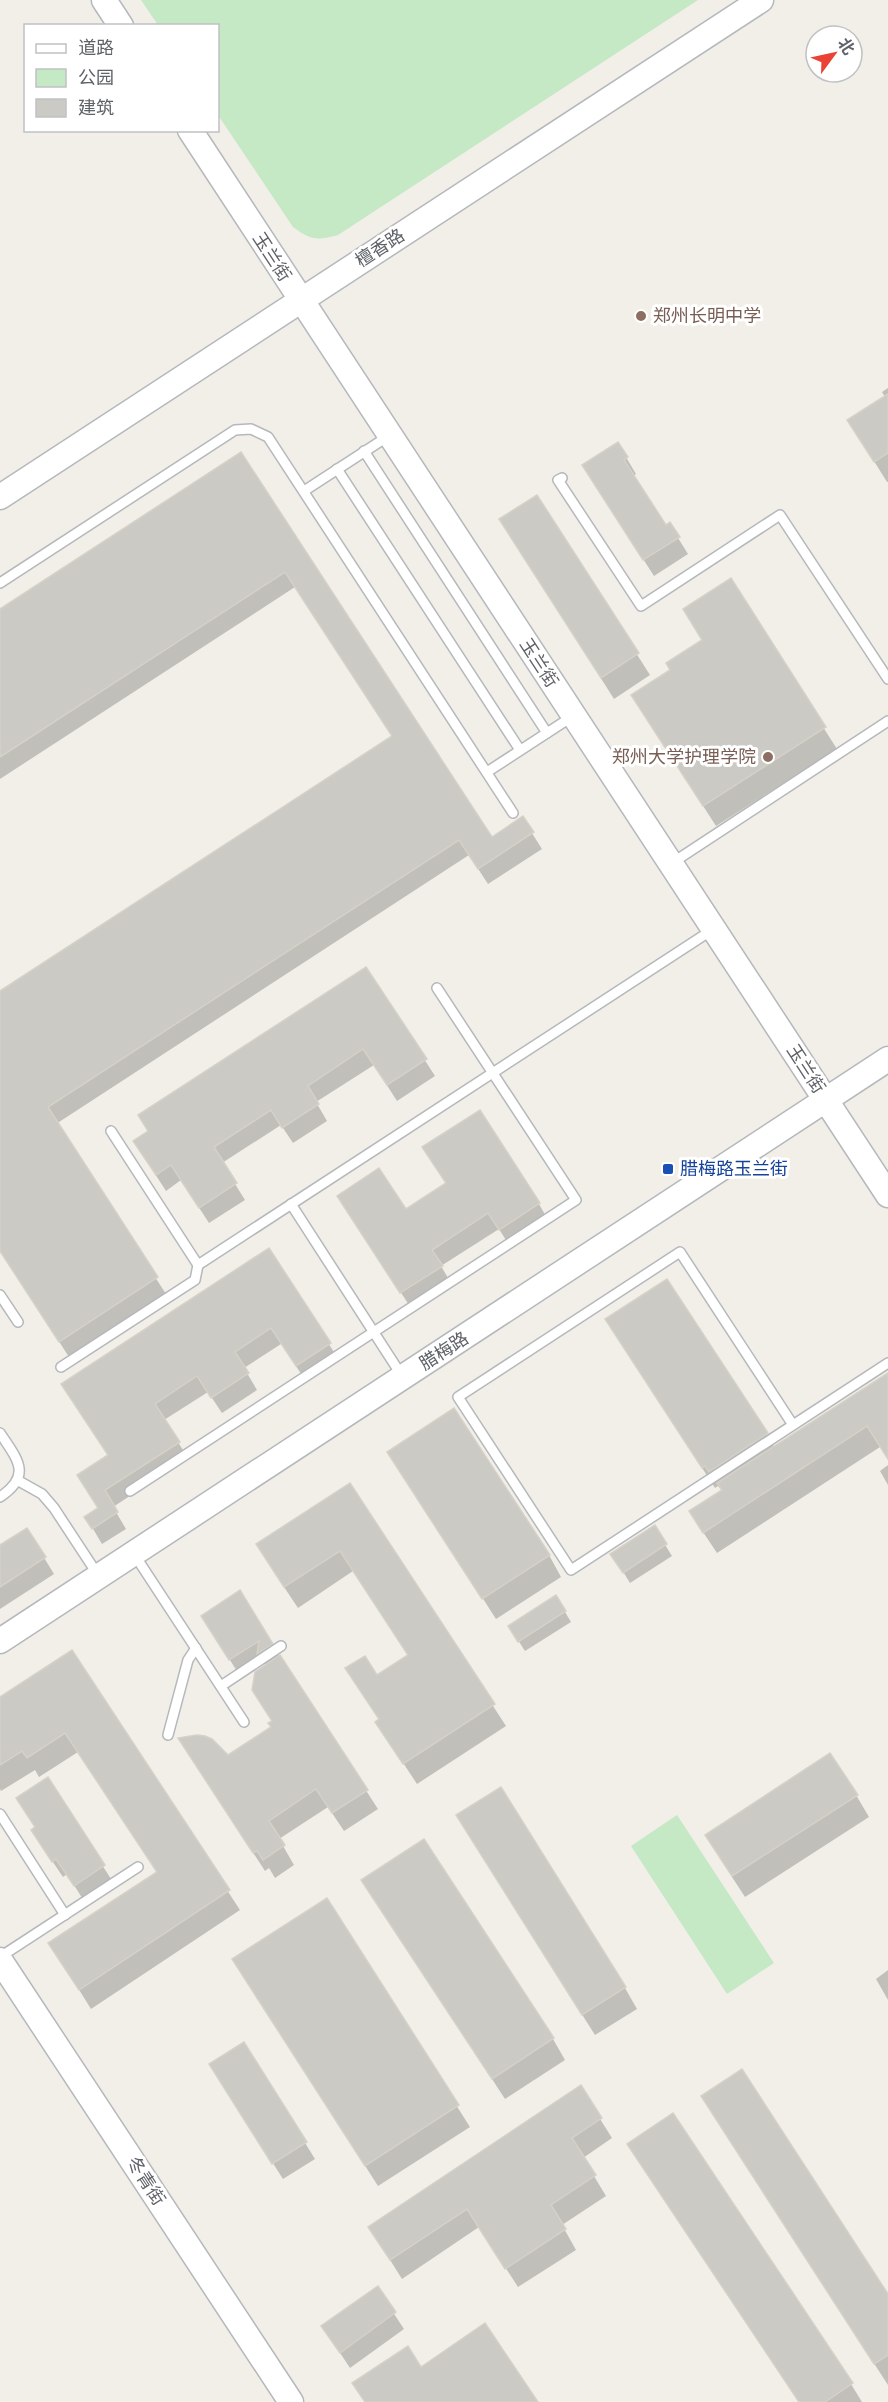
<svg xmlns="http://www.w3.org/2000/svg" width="888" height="2402" viewBox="0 0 888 2402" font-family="'Source Sans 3','Noto Sans SC',sans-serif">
<rect width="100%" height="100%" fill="#f1efe8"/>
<g fill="#c5e8c5">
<path d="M141,0h557l-360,235c-22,6 -27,5 -45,-8l-75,-112v-89l-60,-1z"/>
<path d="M677,1815l97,148 -47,31 -96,-148z"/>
</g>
<g fill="#0003">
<path d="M888,388v94h-1l-38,-61 36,-24 -3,-5z"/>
<path d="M618,444l18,30 -4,3 33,50 13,11 10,16 -34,22 -61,-95z"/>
<path d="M241,454l250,385 32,-20 19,30 -54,35 -19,-29 -413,269 110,170 -97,63 -69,-107v-257l393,-256 -98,-150 -295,192v-168z"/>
<path d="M537,497l113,178 -36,24 -113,-179z"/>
<path d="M730,581l107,168 -121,77 -70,-109 57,-76z"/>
<path d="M366,969l69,107 -38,25 -23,-36 -58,37 11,19 -34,22 -12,-18 -59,38 23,37 -36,23 -28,-43 -15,11 -22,-34z"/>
<path d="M539,1204l9,16 -39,25 -10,-16 -58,37 10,17 -40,25 -63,-96z"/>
<path d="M269,1250l70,110 -33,21 -25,-37 -37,24 13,22 -35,23 -14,-21 -44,28 24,38 -75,49 13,22 -24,15 -16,-27 13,-8 10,-53z"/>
<path d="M666,1281l109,167 113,-73v84l-8,-12 -163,106 -14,-21 19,-41 -4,-5 -3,2 -108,-168z"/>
<path d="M389,1452l160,103 12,22 -65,42z"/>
<path d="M888,1465v20l-8,-14z"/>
<path d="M350,1485l156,241 -89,58 -27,-41 -10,-22 -20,-31 49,-33 -56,-86 -55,37 -28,-42z"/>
<path d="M654,1527l18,29 -42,27 -11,-18z"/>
<path d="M27,1530l27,44 -54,35v-62z"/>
<path d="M565,1612l6,10 -46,29 -9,-14z"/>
<path d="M203,1617l68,27 107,165 -34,22 -16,-24 -49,32 15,26 -19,13 -6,-10 -4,3 -74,-114h37l44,-29 -6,-62 -3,-5 -23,15z"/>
<path d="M72,1652l168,258 -149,99 -41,-66 108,-69 -80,-122 -39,25 -4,-7 -34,21 -1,-2v-90z"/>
<path d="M47,1780l66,102 -29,19 -17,-27 -4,3 -21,-31 -6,-18z"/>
<path d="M856,1795l13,22 -124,80 -26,-40z"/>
<path d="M470,1837l155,151 12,21 -42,26z"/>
<path d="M363,1881l190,158 12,21 -60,39z"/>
<path d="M326,1900l144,227 -92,59 -131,-205z"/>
<path d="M888,1970v30l-12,-21z"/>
<path d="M244,2044l71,115 -32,20 -63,-99z"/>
<path d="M580,2087l32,51 -29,20 23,38 -44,29 14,25 -58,37 -39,-60 -77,52 -32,-51z"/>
<path d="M703,2097l185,200v88l-173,-267z"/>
<path d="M641,2165l210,219 11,18h-63z"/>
<path d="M377,2288l27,41 -54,39 -27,-41z"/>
</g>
<g fill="#cccac5" stroke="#d6d1c6" stroke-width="1.5">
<path d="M888,394v59l-14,9 -27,-42z"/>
<path d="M618,442l10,15 -4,3 42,65 4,-3 10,15 -37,23 -61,-95z"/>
<path d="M241,452l251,385 31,-21 11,16 -56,37 -19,-29 -411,267 110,170 -99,65 -59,-91v-260l392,-255 -107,-164 -285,185v-148z"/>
<path d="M537,495l102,158 -38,25 -102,-159z"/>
<path d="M731,578l95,149 -123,79 -72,-111 39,-25 -4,-7 36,-23 -19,-31z"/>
<path d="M366,967l61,92 -40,26 -24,-36 -55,37 11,18 -37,24 -11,-18 -57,37 23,36 -38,25 -28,-43 -15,10 -23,-34 15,-10 -10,-16z"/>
<path d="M480,1110l60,93 -41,27 -11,-17 -56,37 11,16 -43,27 -63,-97 42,-28 27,41 40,-26 -24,-36z"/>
<path d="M269,1248l62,95 -35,23 -25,-38 -36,24 14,21 -38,25 -14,-22 -42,28 25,38 -75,48 13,22 -26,17 -8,-12 14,-9 -21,-33 31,-20 -47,-71z"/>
<path d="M667,1279l101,154 -59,39 -4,-6 -3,2 -97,-149z"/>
<path d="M888,1373v86l-21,-33 -164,107 -14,-22 33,-21 -5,-7z"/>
<path d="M454,1408l96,147 -68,44 -95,-147z"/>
<path d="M350,1483l145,221 -92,60 -28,-42 4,-3 -34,-51 20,-12 12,19 31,-20 -68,-104 -56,36 -28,-43z"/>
<path d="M655,1525l12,19 -44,29 -13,-19z"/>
<path d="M27,1528l19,29 -46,30v-42z"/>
<path d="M240,1590l33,54 -16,10 2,-13 -30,19 -28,-44z"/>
<path d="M556,1595l10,16 -48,31 -10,-16z"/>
<path d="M72,1650l158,240 -151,100 -31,-47 109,-71 -92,-139 -38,25 -5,-7 -22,14v-68z"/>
<path d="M280,1655l88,135 -36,23 -16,-24 -47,32 16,24 -22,15 -6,-9 -4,2 -75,-115 19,-3 8,1 7,3 16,16 43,-28 -3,-4 4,-2 -20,-31 3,-18z"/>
<path d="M830,1753l28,42 -126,81 -27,-41z"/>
<path d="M48,1777l57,88 -31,21 -18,-27 -4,3 -21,-32 4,-3 -19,-29z"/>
<path d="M501,1787l125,200 -44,28 -126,-200z"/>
<path d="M424,1839l130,199 -62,41 -131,-199z"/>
<path d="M327,1898l132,207 -94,61 -133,-207z"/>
<path d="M244,2042l63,100 -35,22 -63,-100z"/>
<path d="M742,2069l146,225v61l-14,9 -173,-268z"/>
<path d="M581,2085l21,33 -30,20 24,37 -45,30 15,24 -61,40 -38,-60 -77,51 -22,-33z"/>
<path d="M673,2113l180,270 -28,19h-26l-172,-258z"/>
<path d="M378,2286l18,26 -56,41 -19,-27z"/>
<path d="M485,2323l53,79h-173l-13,-19 56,-37 13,21z"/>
</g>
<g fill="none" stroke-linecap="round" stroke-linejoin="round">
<defs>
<g id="service">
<path d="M364,451l183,282"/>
<path d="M337,469l183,281"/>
<path d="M562,478l-4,2 83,126 139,-91 108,164"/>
<path d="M304,491l86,-56"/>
<path d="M0,583l235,-153 16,-1 17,8 245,376"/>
<path d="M487,772l86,-56"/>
<path d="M672,863l216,-142"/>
<path d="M111,1131l87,134 514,-335"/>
<path d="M291,1204l111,172"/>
<path d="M0,1295l18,27"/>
<path d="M61,1367l134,-87 3,-15"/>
<path d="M793,1425l-113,-173 -222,145 113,173 317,-207"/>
<path d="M0,1433c17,26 33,42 0,64"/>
<path d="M17,1480l25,14 12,14 44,67"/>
<path d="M130,1491l446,-291 -139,-212"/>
<path d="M134,1554l110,168"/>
<path d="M221,1686l60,-40"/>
<path d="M168,1735l20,-75 8,-12"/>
<path d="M0,1814l65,101"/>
<path d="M0,1957l138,-90"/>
</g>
<g id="tertiary">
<path d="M104,0l17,26"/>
<path d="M190,130l698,1065"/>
<path d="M0,497l761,-497"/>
<path d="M0,1641l888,-582"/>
<path d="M0,1960l291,442"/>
</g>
</defs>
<use href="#service" stroke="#b5b8bc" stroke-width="12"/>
<use href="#tertiary" stroke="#b5b8bc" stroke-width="27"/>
<use href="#service" stroke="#fff" stroke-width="9"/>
<use href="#tertiary" stroke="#fff" stroke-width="24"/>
</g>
<g fill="#8d6e63" stroke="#fff" stroke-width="2">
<circle cx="641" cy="316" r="6"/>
<circle cx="768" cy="757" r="6"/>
</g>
<rect fill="#1a4fb4" stroke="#fff" stroke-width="2" x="662" y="1163" width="12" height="12" rx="3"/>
<g text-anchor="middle" stroke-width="6" stroke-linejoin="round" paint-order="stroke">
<g font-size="18" fill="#5f6368" stroke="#fff">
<text transform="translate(380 248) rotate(-33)" y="6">檀香路</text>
<text transform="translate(272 257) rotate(57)" y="6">玉兰街</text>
<text transform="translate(539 663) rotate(57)" y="6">玉兰街</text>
<text transform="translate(806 1069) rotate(57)" y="6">玉兰街</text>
<text transform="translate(444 1351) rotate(-33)" y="6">腊梅路</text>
<text transform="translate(146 2181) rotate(57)" y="6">冬青街</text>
</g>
<g font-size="18" fill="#785e54" stroke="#fff" text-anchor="start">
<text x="653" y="322">郑州长明中学</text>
<text x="756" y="763" text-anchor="end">郑州大学护理学院</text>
</g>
<g font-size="18" fill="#164399" stroke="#fff" text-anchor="start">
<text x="680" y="1175">腊梅路玉兰街</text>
</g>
</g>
<rect x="24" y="24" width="195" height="108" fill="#ffffff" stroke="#bfc1c3" stroke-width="1.5"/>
<rect x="36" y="44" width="30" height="9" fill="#ffffff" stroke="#bfc1c3" stroke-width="1.5"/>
<text x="78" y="54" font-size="18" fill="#5f6368">道路</text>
<rect x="36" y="69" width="30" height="18" fill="#c5e8c5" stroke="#bfc1c3" stroke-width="1.5"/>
<text x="78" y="84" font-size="18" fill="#5f6368">公园</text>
<rect x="36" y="99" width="30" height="18" fill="#cccac5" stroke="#bfc1c3" stroke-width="1.5"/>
<text x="78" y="114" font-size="18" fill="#5f6368">建筑</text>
<g transform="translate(834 54) rotate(57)"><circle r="28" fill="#ffffff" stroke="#bfc1c3" stroke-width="1.5"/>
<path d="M0-4.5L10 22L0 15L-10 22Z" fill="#ea4335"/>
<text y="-9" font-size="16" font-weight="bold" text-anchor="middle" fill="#5f6368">北</text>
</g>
</svg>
